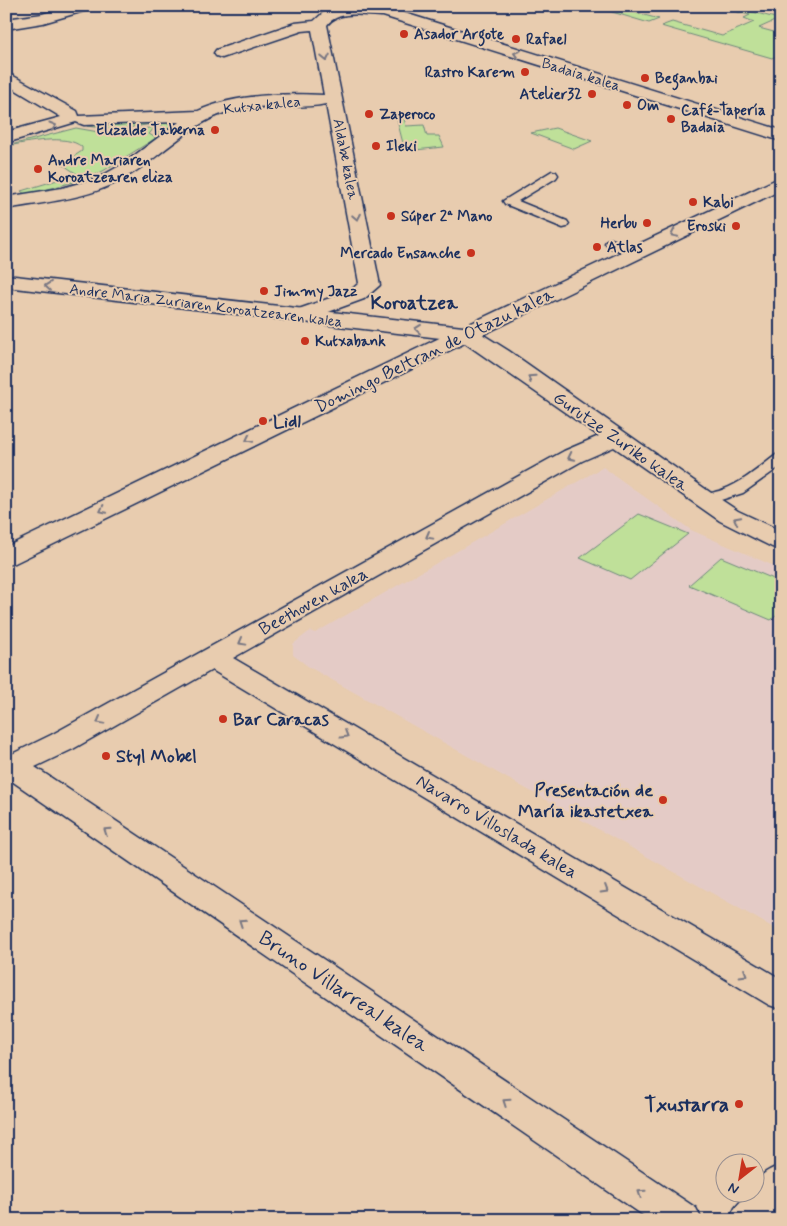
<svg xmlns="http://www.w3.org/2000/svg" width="787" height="1226" viewBox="0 0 787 1226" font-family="Mynerve,sans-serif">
<rect width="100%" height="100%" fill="#e8ccaf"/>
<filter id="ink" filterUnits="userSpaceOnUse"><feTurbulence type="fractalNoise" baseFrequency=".02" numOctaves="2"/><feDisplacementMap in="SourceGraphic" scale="10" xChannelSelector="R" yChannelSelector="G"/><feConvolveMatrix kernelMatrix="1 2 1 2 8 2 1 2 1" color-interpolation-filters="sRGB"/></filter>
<g filter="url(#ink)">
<path fill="#e4cbc6" d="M603,467l88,63 90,39v363l-472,-265 -16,-12v-11l17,-13 5,2z"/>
<g fill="#bfe099" stroke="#6d887c">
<path d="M592,6h19l48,13 -10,4z"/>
<path d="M735,7l44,12 -20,9 22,6v20l-9,4 -111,-32 11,-4 50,14 32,-14 -10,-4 6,-3 -21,-5z"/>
<path d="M403,115l3,11 18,-1 3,11h12l5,11 -39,4 -9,-35z"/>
<path d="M185,120l-24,16 -4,-3 6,-6 -4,-4 -45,7 -27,-4z"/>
<path d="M155,127l-6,7 7,4 -53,33 -15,7 -62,17 -5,-4 56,-17 -15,-10 20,-13v-4c-16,-14 -56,-4 -75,-1l69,-18 34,6z"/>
<path d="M555,128l37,13 -18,8 -43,-16z"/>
<path d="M639,514l49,20 -58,46 -50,-22z"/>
<path d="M721,557l60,25v30l-10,8 -82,-35z"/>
</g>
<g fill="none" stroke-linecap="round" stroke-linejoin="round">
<defs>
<g id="lane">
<path d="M552,171l4,1 2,3 -2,3 -38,23 49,20 2,3 -2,3 -4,1 -58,-24 -2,-3z"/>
<path d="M611,239l29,11 1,3 -6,4 -28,-11 -2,-3 2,-3z"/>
<path d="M781,453v13l-38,27 -38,12 -6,-2 -2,-3c5,-7 18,-7 25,-10 21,-8 37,-22 54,-35z"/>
</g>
<g id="street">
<path d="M68,6h25l-2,3 -48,14 -37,6v-10l36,-5z"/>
<path d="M346,6h36l399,124v11l-398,-125c-17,0 -44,-7 -56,9l53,260 -16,14 -63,23 -8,-1 -3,-5 3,-5 57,-20 9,-8 -33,-179c-33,7 -69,-3 -102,9 -39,14 -65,46 -101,66 -34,20 -78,23 -117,30v-12l56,-9 36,-10 25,-14 56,-42 -95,3 -8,-3 -70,21v-11l55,-15 -55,-33v-12l71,39 2,5 119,-5c36,-17 87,-18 126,-16l-12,-65 -10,1 -80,27 -6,-2 -2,-3 2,-3 79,-27 19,-2 11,-10z"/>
<path d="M466,327l8,2 35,22 205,144 24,16 43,20v18l-9,-2 -52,-26 -106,-74 -32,14 -349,197 548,321v30l-12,-4 -557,-335 -139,79 -38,18 661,441 6,12h-52l-644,-443v-25l6,2 39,-19 513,-284 35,-15 -134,-93 -450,220 -9,2v-18l452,-218z"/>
<path d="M781,1165v45l-8,10h-44l6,-12 12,-14h7c0,-17 13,-24 27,-29z"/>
</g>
<path id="secondary" d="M781,177v13l-307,149 -8,2 -460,-54v-12l457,52z"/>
</defs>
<use href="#lane" stroke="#1b2f5e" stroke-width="3"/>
<use href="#street" stroke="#1b2f5e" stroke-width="3"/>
<use href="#secondary" stroke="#1b2f5e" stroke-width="3"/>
<use href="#lane" fill="#e8ccaf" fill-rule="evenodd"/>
<use href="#street" fill="#e8ccaf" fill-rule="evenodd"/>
<use href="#secondary" fill="#e8ccaf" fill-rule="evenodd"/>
</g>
<defs><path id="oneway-chevron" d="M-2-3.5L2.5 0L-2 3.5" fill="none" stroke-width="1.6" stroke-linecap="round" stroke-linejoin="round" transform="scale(1.25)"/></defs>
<g stroke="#777682">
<use href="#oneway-chevron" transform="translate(517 54) rotate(-163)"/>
<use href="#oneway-chevron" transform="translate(326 58) rotate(78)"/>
<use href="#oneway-chevron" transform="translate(53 126) rotate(-16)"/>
<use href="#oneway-chevron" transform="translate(357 217) rotate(79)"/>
<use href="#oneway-chevron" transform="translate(674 234) rotate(154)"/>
<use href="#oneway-chevron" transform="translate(48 286) rotate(-174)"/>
<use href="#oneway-chevron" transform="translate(418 329) rotate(-174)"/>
<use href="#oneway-chevron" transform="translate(531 378) rotate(-145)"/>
<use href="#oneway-chevron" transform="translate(249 439) rotate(154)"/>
<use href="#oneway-chevron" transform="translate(571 457) rotate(153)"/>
<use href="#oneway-chevron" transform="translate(103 510) rotate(154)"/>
<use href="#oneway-chevron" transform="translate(737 520) rotate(-153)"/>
<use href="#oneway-chevron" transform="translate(429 536) rotate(151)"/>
<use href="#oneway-chevron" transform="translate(242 642) rotate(151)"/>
<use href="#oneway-chevron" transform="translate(100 721) rotate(151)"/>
<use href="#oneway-chevron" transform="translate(345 735) rotate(31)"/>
<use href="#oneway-chevron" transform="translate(107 831) rotate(-146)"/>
<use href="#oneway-chevron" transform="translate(605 890) rotate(31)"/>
<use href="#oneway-chevron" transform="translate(242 922) rotate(-146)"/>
<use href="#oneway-chevron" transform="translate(744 974) rotate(31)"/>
<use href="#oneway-chevron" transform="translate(506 1102) rotate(-146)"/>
<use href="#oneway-chevron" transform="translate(641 1193) rotate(-146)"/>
</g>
</g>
<g fill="#c8321e" stroke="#e8ccaf" stroke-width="2">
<circle cx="404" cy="34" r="5"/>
<circle cx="516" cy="39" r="5"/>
<circle cx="525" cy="72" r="5"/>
<circle cx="645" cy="78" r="5"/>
<circle cx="592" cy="94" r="5"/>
<circle cx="627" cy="105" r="5"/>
<circle cx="369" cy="114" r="5"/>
<circle cx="671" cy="119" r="5"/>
<circle cx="215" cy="130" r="5"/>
<circle cx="376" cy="146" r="5"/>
<circle cx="38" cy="169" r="5"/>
<circle cx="693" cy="202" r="5"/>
<circle cx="391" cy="216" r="5"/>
<circle cx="647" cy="223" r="5"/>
<circle cx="736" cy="226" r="5"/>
<circle cx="597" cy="247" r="5"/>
<circle cx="471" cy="253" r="5"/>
<circle cx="264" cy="291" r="5"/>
<circle cx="305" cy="341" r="5"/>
<circle cx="263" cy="421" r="5"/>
<circle cx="223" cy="719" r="5"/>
<circle cx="106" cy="756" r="5"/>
<circle cx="663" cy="800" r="5"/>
<circle cx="739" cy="1104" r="5"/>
</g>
<g text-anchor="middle" stroke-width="4" stroke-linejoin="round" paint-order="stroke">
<g font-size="15" font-weight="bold" fill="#1b2f5e" stroke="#e8ccaf" text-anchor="start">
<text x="414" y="39">Asador Argote</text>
<text x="526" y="44">Rafael</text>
<text x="515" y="77" text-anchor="end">Rastro Karem</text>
<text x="655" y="83">Beganbai</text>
<text x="582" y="99" text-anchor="end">Atelier32</text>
<text x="637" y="110">Om</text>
<text x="681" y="115">Café-Tapería<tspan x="681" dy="17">Badaia</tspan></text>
<text x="379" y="119">Zaperoco</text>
<text x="205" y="135" text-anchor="end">Elizalde Taberna</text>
<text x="386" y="151">Ileki</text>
<text x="48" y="165">Andre Mariaren<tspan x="48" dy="17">Koroatzearen eliza</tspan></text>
<text x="703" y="207">Kabi</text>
<text x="401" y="221">Súper 2ª Mano</text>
<text x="637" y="228" text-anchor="end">Herbu</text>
<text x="726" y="231" text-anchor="end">Eroski</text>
<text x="607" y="252">Atlas</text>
<text x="461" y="258" text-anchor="end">Mercado Ensanche</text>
<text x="274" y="296">Jimmy Jazz</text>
<text x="315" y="346">Kutxabank</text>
</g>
<g font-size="15" fill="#1b2f5e" stroke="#e8ccaf">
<text transform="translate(581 74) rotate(17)" y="5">Badaia kalea</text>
<text transform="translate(262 105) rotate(-6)" y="5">Kutxa kalea</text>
<text transform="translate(346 159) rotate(79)" y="5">Aldabe kalea</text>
<text transform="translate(206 305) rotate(7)" y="5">Andre Maria Zuriaren Koroatzearen kalea</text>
</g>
<g font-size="18" fill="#1b2f5e" stroke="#e8ccaf">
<text transform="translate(434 350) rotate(-26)" y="6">Domingo Beltran de Otazu kalea</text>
<text transform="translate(621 441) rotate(35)" y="6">Gurutze Zuriko kalea</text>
<text transform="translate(313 601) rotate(-29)" y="6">Beethoven kalea</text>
<text transform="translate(497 826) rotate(31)" y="6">Navarro Villoslada kalea</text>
</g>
<g font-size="18" font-weight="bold" fill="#1b2f5e" stroke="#e8ccaf" text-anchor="start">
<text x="273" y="427">Lidl</text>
<text x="233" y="725">Bar Caracas</text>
<text x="116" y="762">Styl Mobel</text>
<text x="653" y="796" text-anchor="end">Presentación de<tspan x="653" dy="21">María ikastetxea</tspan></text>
</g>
<g font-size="19" font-weight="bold" fill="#1b2f5e" stroke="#e8ccaf">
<text x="414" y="309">Koroatzea</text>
</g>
<g font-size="21" fill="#1b2f5e" stroke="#e8ccaf">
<text transform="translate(344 991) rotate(34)" y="7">Bruno Villarreal kalea</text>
</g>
<g font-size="21" font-weight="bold" fill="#1b2f5e" stroke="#e8ccaf" text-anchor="end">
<text x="729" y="1111">Txustarra</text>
</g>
</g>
<rect width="787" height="1226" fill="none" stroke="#e8ccaf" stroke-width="25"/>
<rect x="12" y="12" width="762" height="1201" fill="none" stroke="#1b2f5e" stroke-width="2" filter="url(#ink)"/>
<g transform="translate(740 1178) rotate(211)"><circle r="24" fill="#e8ccaf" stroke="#968d8f"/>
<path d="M0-4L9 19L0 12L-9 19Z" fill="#c8321e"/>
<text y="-8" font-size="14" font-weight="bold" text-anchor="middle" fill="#1b2f5e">N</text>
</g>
</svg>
